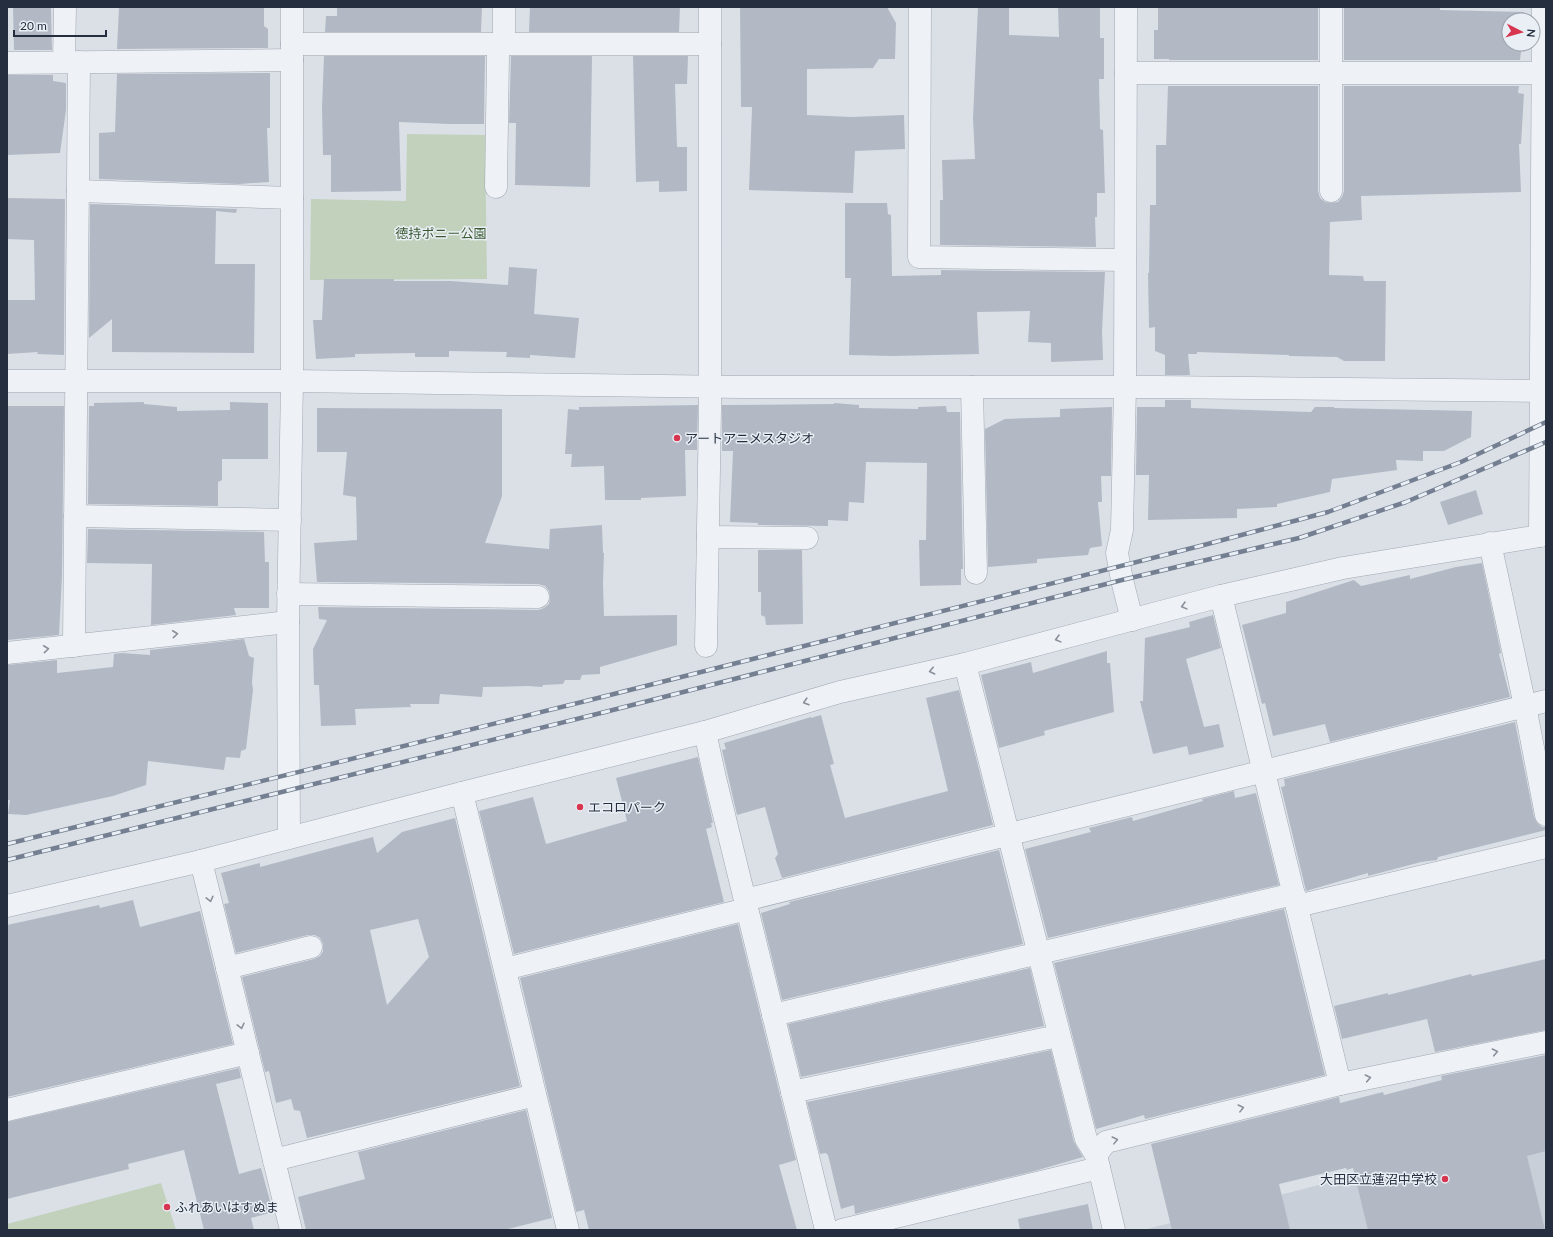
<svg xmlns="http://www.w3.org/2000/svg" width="1553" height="1237" viewBox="0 0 1553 1237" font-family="Lato,'Noto Sans JP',sans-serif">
<rect width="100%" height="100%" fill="#dbe0e7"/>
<path fill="#c9cfd9" d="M1546,1127v103h-403z"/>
<g fill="#c1d1bc">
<path d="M407,134l78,1 2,144 -177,1 1,-81 95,2z"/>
<path d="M161,1183l15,47h-169v-6z"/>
</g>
<g fill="#b2b9c4" fill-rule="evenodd">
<path d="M13,7h38l1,43h-38z"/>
<path d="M119,7h145v19l4,3v19l-151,1z"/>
<path d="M337,7h145l-1,25h-156l1,-16h11z"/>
<path d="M530,7h150l-1,25h-150z"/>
<path d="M740,7h147l9,16 -1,36h-16l-6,9 -66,1v46l44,2 53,-2 1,34 -50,2 -2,42 -104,-3 3,-83h-11z"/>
<path d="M978,7h31v28l50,2 -1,-30h42v31h4v41h-5l1,50 3,1 2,63h-8v24h-2l1,30 -156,-2v-45h3l-1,-40 33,-1 -2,-41z"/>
<path d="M1158,7h160v53h-149v-1h-15v-29h4z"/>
<path d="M1344,7h96v3l84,2 -1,8h-14v24h13l-2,16h-176z"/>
<path d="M324,56h161l-1,68h-34l-51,-2 2,69 -70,1v-37h-8l-1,-47z"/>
<path d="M511,56h81l-2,131 -75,-2 1,-62h-7z"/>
<path d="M633,56h55l-1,28h-12l2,63h10v44l-28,1v-11l-23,1z"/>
<path d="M270,73v55h-3l2,54 -30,2 -140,-5v-46l16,-1 2,-58z"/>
<path d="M7,75h46v6l13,2v27l-6,43 -53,2z"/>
<path d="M1168,86h150v105l2,7 5,4 6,1 7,-1 4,-5 2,-6v-105h175l-1,7 6,1 -3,50h-2l2,48 -160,4 1,24 -32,2 -1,53 34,1 1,5h22l-1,80h-41l-7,-4 -48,-1v-1l-92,-3v2h-9l2,21h-25v-20l-10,-4v-24l-6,1 -1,-55h1l1,-68h6v-60h10z"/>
<path d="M7,198l58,1 -1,156 -27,-1 1,-2 -31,2v-54h28l-1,-60 -27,-1z"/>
<path d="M845,203h42l1,11 3,1 1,61 49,-1v-5l164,2 -3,59 1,29 -52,2v-19l-23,-1 2,-31 -53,1 2,42 -86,2 -44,-1 2,-77h-6z"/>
<path d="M90,204l147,5 -1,4 -20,-2 -1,53h40l-1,89 -142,-1v-33l-23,19z"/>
<path d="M509,267l28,2 -3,45 45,4 -4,40 -45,-3v3l-24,-1 1,-5 -58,-1v6h-34v-4l-60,1v3l-39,2 -3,-39h9l2,-41h70v2h56l58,4z"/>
<path d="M1165,400h26v8l120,4 4,-5h19v1l138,3 -1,26 -27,14h-21v10l-27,-1 1,10 -65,9 -2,13 -53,12v3l-40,2v9l-89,2 1,-45h-13l1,-68h28z"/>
<path d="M144,402v2l33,3v4l53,-1v-8l38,1v56h-46v21l-4,2v24l-130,-2 1,-98h5v-3z"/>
<path d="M834,403l25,2v3l59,1v-2l28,-1 1,6h13l3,157h-2v16l-41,1 -1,-46h7l1,-77 -61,-1 -2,41 -15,-1 -1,19 -20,-1v6l-70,-1v-2l-28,-1 3,-71h-11v-46l112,-1z"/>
<path d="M698,405l-1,45h-12l1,46 -45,2v2h-36l-1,-34 -33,1 1,-13h-7l3,-45 11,1v-3z"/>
<path d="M7,406h57l-2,170 -3,59 -52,5z"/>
<path d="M1112,407l-1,69h-10l1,26h-4l4,44 -12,2 -2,7 -51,4v4l-49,4 -3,-138 20,-10 55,-2v-8z"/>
<path d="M317,408l185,1v87l-17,47 64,6 1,-20 52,-4 1,28h1l-1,30 1,33 73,-1v30l-77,22v7l-18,1 -2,5h-15l-2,4 -20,1 -1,2 -13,-1 -46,1 -1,10 -42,-3 -1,10h-29l1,3 -56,2 1,16 -35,1 -2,-41h-5l-1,-36 14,-29 -8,-1 -1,-12 220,3 6,-2 5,-4 1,-7 -1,-6 -4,-5 -7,-2 -221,-2 -3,-39 43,-3 -1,-43 -13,-2 4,-43h-30z"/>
<path d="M1476,490l7,24 -35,11 -8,-23z"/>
<path d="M88,529l176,3 1,30h4v46h-35l2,7 -85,10 1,-61 -65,-1z"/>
<path d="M758,550h44l1,74 -37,1 -1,-8 -4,-2v-23h-3z"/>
<path d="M1482,563l19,90 -2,1 11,43 -180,45 -5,-18 -52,12 -8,-33 -3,1 -20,-79 44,-12v-11l68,-22 7,6 49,-11v4l46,-12z"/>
<path d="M1213,615l8,33 -35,11 18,68 15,-3 5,23 -35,8 -2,-9 -34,8 -13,-53h3l2,-63 45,-11 -1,-5z"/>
<path d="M244,639l5,17 5,2 -2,24 1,8 -7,59 -5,2 -1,7 -14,-1 -2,13 -76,-9 -2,24 -33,11 -87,19 -18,-1 2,-14h-3v-135l50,-5v13l56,-6 1,-13 8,-1 28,2v-5z"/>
<path d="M1107,651v12h3l4,49 -70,19 1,4 -46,13 -18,-73 50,-13 2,11z"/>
<path d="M959,690l34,135 -211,53 -7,-20 3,-4 -13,-47 -28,8 -15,-65 4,-1 -2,-6 87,-26v1l10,-3 13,49 -4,1 15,53 103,-27 -22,-93z"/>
<path d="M1515,722l19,95 3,6 5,4h4v3l-108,27 -1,3 -16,2 -53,14v-3l-62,18 -25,-104 4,-1 -1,-7z"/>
<path d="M698,757l15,66h-2l1,4 -6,2 18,73 -210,52 -35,-143 54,-14 13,47 81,-23 -11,-43z"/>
<path d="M1234,791l1,7 21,-5 23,92 -231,53 -23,-89 66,-17 -2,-4 43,-11 1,4 70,-20 -1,-2z"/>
<path d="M455,818l65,268 -213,52 -7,-27 -6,-1 -3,-11 -15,4 -7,-32 -4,1 -23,-95 72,-18 6,-3 3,-5v-7l-3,-6 -5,-3h-7l-72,18 -12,-49 5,-1 -8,-30 39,-10v4l113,-30 4,16 25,-21zM418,919l11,38 -42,48 -17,-75z"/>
<path d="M999,850l24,94 -241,56 -21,-87 29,-9 -1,-2z"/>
<path d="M133,900l7,27 60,-16 33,133 -226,53v-172l92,-20 1,3z"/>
<path d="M1284,909l41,166 -180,44 -1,-4 -48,14 -42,-166z"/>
<path d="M738,924l58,236 -17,5 18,65h-208l-5,-20 -8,2 -56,-234z"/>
<path d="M1546,959v71l-111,22 -8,-33 -85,20 -8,-33 54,-13v2l83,-21 1,2z"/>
<path d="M1030,968l14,58 -243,51 -13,-53z"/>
<path d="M1051,1050l23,92 9,15 -52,15 -176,42 -1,-9 -13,4 -13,-54 -2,-2 -6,1 -13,-52z"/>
<path d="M1546,1055v96l-19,5 18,74h-177l-15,-62 -6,2 -1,-2 -67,16 11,46h-118l-21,-86 188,-47 1,6 43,-11 1,3 58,-15 -1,-4z"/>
<path d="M239,1068l2,10 -25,6 23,90 22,-6 12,44 -22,6 3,12h-50l-20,-80 -56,14 1,5 -122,30v-77z"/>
<path d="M526,1110l26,108 -48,12h-198l-8,-33 67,-18 -7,-27z"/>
<path d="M1088,1204l5,26h-73l-2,-11z"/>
</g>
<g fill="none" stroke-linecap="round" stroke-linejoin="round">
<defs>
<g id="minor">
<path d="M920,7l-1,250 206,3"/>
<path d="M1126,7l-1,380 -3,143 -5,23 5,27 10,40"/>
<path d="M292,44h418"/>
<path d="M64,62l1,-55"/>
<path d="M7,63l285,-3"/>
<path d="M1126,73h417"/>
<path d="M496,187l2,-132 6,-21v-27"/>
<path d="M78,191l214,7"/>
<path d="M1331,191v-184"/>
<path d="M7,381h285l448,6h417l389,4"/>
<path d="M972,387l4,186"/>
<path d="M75,516l215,4"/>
<path d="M1540,536l3,-529"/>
<path d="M708,537l99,1"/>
<path d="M1490,543l35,163 21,109"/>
<path d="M288,594l250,3"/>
<path d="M1221,596l119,488"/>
<path d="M74,646l5,-584"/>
<path d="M706,646l4,-237v-402"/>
<path d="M7,653l281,-31"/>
<path d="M965,664l121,475 10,16"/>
<path d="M705,732l10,46 111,452"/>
<path d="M462,793l106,437"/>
<path d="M289,837l-1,-215 4,-241v-374"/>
<path d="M201,861l90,369"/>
<path d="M745,900l801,-199"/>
<path d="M7,906l194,-45 261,-68 243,-61 135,-40 125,-28 256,-68 122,-28 203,-33"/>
<path d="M1297,906l249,-59"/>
<path d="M227,968l84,-21"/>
<path d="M505,969l242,-60"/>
<path d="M773,1015l521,-121"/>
<path d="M792,1092l266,-56"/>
<path d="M7,1110l241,-57"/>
<path d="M274,1160l261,-65"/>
<path d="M842,1230l257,-62"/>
<path d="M1114,1230l-18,-75 10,-13 234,-58 206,-42"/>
</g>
</defs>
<use href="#minor" stroke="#a0a7b1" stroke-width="23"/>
<use href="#minor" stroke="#eef1f5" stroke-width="22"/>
<defs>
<g id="rail">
<path d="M7,844l595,-147 598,-151 128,-34 133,-50 85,-40"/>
<path d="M7,860l598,-148 517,-132 177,-42 107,-36 140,-60"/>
</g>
</defs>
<use href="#rail" stroke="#747f91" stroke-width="4.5"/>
<use href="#rail" stroke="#eaeff5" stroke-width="3" stroke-dasharray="9" stroke-linecap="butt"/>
</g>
<defs><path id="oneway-chevron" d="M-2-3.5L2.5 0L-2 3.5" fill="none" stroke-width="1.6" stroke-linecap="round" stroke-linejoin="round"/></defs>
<g stroke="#89909a">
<use href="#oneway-chevron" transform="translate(1184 606) rotate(165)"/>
<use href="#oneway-chevron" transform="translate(175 634) rotate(-6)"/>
<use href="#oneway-chevron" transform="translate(1058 639) rotate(165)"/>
<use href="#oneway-chevron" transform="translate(46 649) rotate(-6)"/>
<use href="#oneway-chevron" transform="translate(932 671) rotate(167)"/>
<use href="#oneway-chevron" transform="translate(806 702) rotate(163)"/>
<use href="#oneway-chevron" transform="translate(210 899) rotate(76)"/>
<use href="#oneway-chevron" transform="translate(241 1026) rotate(76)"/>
<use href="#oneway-chevron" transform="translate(1495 1052) rotate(-12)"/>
<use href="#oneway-chevron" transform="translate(1368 1078) rotate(-12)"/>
<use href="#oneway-chevron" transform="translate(1241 1108) rotate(-14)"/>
<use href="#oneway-chevron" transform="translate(1115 1140) rotate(-14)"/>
</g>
<g fill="#d73550" stroke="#eaeff5" stroke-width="1.5">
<circle cx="677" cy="438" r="4"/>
<circle cx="580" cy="807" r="4"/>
<circle cx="1445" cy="1179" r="4"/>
<circle cx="167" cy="1207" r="4"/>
</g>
<g text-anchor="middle" stroke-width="3" stroke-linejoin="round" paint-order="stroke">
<g font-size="13" fill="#395a31" stroke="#eaeff5">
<text x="441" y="238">徳持ポニー公園</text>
</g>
<g font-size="13" fill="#242e3e" stroke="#eaeff5" text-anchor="start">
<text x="685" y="443">アートアニメスタジオ</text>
<text x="588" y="812">エコロパーク</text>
<text x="1437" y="1184" text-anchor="end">大田区立蓮沼中学校</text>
<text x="175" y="1212">ふれあいはすぬま</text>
</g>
</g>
<rect width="1553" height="1237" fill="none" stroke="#242e3e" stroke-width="16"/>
<g transform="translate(1521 32) rotate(96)"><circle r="19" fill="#eaeff5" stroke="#9ba2ac"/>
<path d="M0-3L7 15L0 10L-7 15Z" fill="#d73550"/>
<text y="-6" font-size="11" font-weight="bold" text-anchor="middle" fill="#242e3e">N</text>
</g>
<path d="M14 30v6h92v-6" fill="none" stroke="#242e3e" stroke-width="2"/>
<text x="20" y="30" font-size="12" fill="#242e3e" stroke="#eaeff5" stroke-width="3" paint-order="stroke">20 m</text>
</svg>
